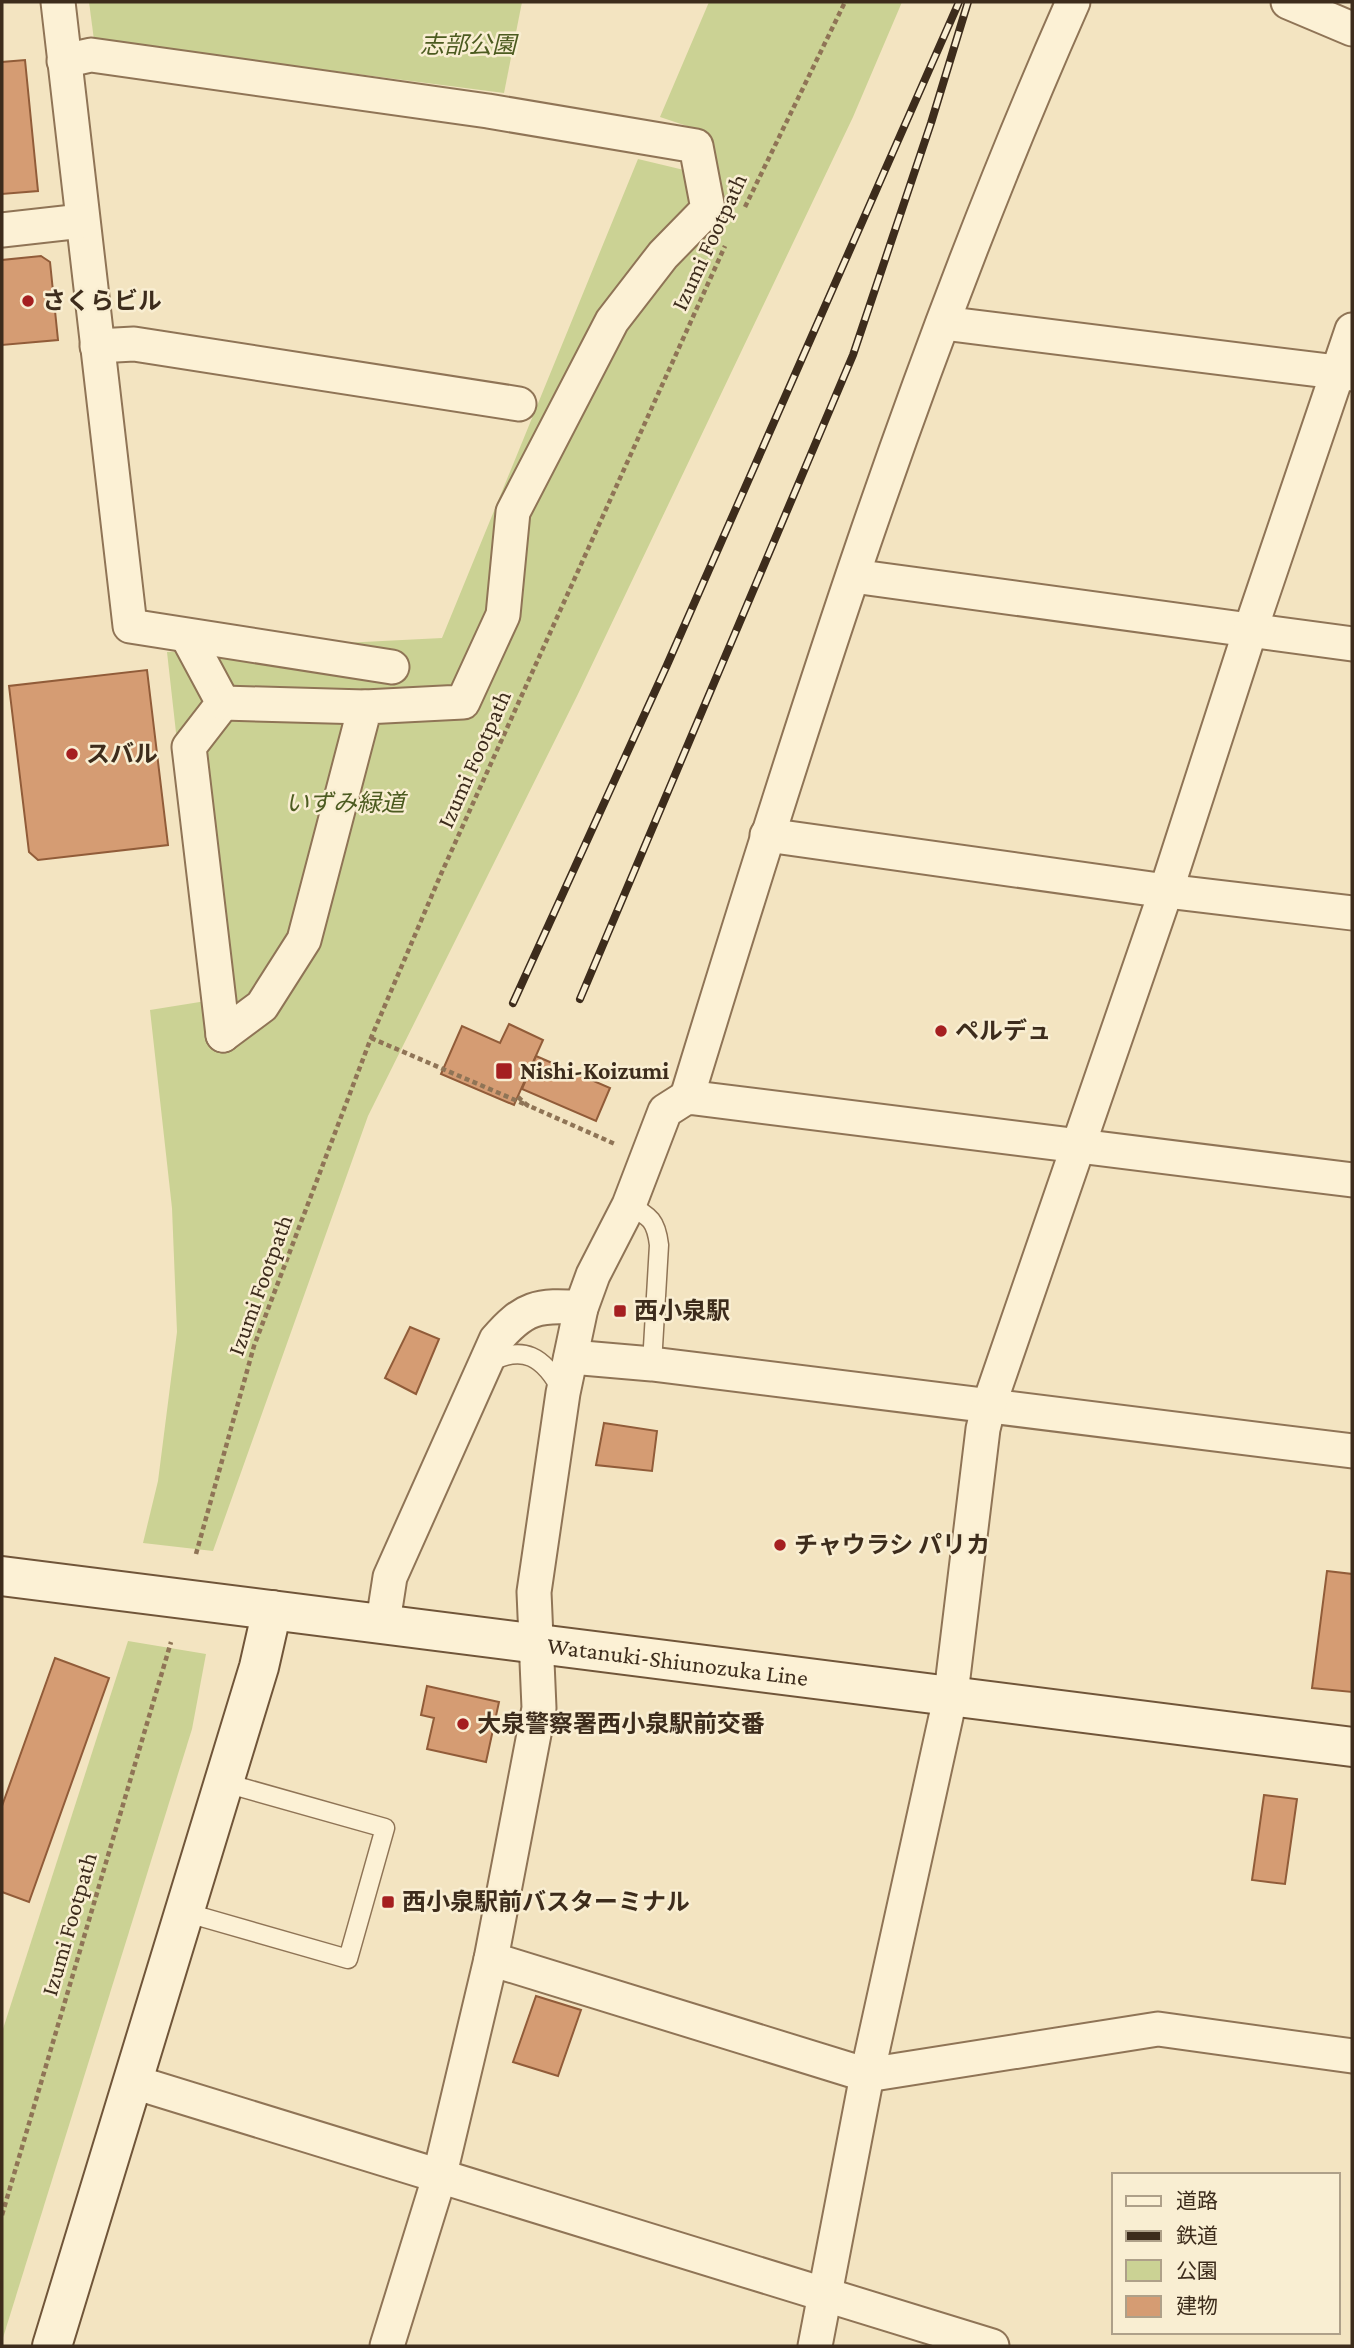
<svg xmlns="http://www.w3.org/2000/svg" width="1354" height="2348" viewBox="0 0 1354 2348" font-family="'Crimson Pro','Noto Sans JP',serif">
<rect width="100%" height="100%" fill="#f3e4c1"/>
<g fill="#cbd294">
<path d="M89,2h433l-18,91 -410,-53z"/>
<path d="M709,2h193l-49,115 -275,577 -210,422 -155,435 -70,-8 15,-62 19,-149 -5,-124 -22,-198 56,-9 -39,-349 275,-14 196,-479 46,11 18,-39 -42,-14z"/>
<path d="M128,1641l78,13 -14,75 -190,612v-309z"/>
</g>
<g fill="#d59c73" stroke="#915c39" stroke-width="2">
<path d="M25,60l13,131 -36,3v-132z"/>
<path d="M41,256l9,6 8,78 -56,5v-85z"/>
<path d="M147,670l21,175 -130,15 -9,-8 -20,-166z"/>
<path d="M509,1024l34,16 -29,65 -73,-31 21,-48 38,17z"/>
<path d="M536,1056l74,32 -14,33 -74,-32z"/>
<path d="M410,1327l29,12 -23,55 -31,-16z"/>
<path d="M604,1423l53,8 -5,40 -56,-6z"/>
<path d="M1327,1571l25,3v118l-40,-4z"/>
<path d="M55,1658l54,20 -80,224 -27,-10v-86z"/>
<path d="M427,1686l72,16 -13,60 -59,-13 7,-31 -13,-3z"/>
<path d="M1264,1795l33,4 -12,85 -33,-4z"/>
<path d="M536,1996l45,14 -23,66 -45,-14z"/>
</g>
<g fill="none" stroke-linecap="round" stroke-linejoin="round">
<defs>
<g id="lane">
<path d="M629,1205c21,12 27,15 30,40l-7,119"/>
<path d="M487,1364c36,-21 57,-7 75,27"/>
<path d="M184,1912l164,47 37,-131 -163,-46"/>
</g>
<g id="street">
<path d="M58,2l72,624 262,41"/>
<path d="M1288,2l64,27"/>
<path d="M64,61l27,-6 397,56 208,35 12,63 -45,46 -51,66 -99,191 -10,103 -40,87 -98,5 -61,233 -42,66 -39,29"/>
<path d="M2,230l80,-9"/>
<path d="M943,323l409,51"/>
<path d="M97,346l37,-2 385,60"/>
<path d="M853,576l499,68"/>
<path d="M187,636l36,67 -34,44 34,288"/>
<path d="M223,703l142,4"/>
<path d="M767,835l399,56 186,22"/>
<path d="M687,1097c113,-370 229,-741 386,-1095"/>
<path d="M571,1357l81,7 700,87"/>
<path d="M383,1622l7,-45 106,-237c27,-32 42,-36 85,-32"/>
<path d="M491,1959l376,116 291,-46 194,27"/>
<path d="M134,2082l858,264"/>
<path d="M387,2346l52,-168 52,-219 48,-251 -5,-116 29,-199 18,-85 12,-33 36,-70 36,-94 22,-14 665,83"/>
<path d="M815,2346l52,-271 84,-381 32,-265 6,-24 177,-514 84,-260 102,-301"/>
</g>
<g id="secondary">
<path id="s1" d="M2,1576l1350,171"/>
<path d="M52,2346l207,-679 13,-57"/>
</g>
</defs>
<use href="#lane" stroke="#8f7456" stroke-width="21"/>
<use href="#street" stroke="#8f7456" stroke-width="37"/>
<use href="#secondary" stroke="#705539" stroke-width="42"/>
<g stroke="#8f7456" stroke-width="4.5" stroke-dasharray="5 3.5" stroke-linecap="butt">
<path d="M745,207l100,-205"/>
<path d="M371,1038l158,68"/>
<path d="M518,1097l9,8 88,39"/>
<path d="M196,1554l58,-208 117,-308 70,-164 284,-628"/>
<path d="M2,2215l169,-573"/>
</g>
<use href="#lane" stroke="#fcf1d5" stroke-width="18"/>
<use href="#street" stroke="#fcf1d5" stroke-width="33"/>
<use href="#secondary" stroke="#fcf1d5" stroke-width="38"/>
<defs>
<g id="rail">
<path d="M580,999l273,-644 78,-232 37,-121"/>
<path d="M513,1003l154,-338 292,-663"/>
</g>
</defs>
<use href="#rail" stroke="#3d2c1c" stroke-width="8"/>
<use href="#rail" stroke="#f9eed2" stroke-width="5" stroke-dasharray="16" stroke-linecap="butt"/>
</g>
<g fill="#a51f20" stroke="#f9eed2" stroke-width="2.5">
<circle cx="28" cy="301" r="7"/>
<circle cx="72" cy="754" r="7"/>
<circle cx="941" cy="1031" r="7"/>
<rect x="495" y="1062" width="18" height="18" rx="3.5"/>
<rect x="613" y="1304" width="14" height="14" rx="3.5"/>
<circle cx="780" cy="1545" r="7"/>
<circle cx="463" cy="1724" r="7"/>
<rect x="381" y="1895" width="14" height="14" rx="3.5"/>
</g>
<g text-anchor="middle" stroke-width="5" stroke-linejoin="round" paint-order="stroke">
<g font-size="24" font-style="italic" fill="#4c5b20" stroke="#f9eed2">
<text x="468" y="53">志部公園</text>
<text x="345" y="811">いずみ緑道</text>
</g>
<g font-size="24" fill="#3d2c1c" stroke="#f9eed2">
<text transform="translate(709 242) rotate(-65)" y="8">Izumi Footpath</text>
<text transform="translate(474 759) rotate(-66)" y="8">Izumi Footpath</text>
<text transform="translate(260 1285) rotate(-70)" y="8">Izumi Footpath</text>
<text dy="8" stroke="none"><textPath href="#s1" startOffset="681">Watanuki-Shiunozuka Line</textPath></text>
<text transform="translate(69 1924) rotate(-74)" y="8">Izumi Footpath</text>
</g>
<g font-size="24" font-weight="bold" fill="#3d2c1c" stroke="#f9eed2" text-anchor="start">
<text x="42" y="309">さくらビル</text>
<text x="86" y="762">スバル</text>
<text x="955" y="1039">ペルデュ</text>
<text x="520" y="1079">Nishi-Koizumi</text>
<text x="634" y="1319">西小泉駅</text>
<text x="794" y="1553">チャウラシ パリカ</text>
<text x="477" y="1732">大泉警察署西小泉駅前交番</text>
<text x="402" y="1910">西小泉駅前バスターミナル</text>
</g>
</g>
<rect width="1354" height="2348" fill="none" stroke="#3d2c1c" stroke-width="7"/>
<rect x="1112" y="2173" width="228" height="161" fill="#f9eed2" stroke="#aea089" stroke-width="2"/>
<rect x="1126" y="2196" width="35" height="10" fill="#fcf1d5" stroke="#aea089" stroke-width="2"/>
<text x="1176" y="2208" font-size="21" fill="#3d2c1c">道路</text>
<rect x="1126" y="2231" width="35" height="10" fill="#3d2c1c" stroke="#aea089" stroke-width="2"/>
<text x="1176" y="2243" font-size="21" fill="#3d2c1c">鉄道</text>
<rect x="1126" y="2260" width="35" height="21" fill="#cbd294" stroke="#aea089" stroke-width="2"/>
<text x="1176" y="2278" font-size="21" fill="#3d2c1c">公園</text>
<rect x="1126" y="2296" width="35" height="21" fill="#d59c73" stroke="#aea089" stroke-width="2"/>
<text x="1176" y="2313" font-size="21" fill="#3d2c1c">建物</text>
</svg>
